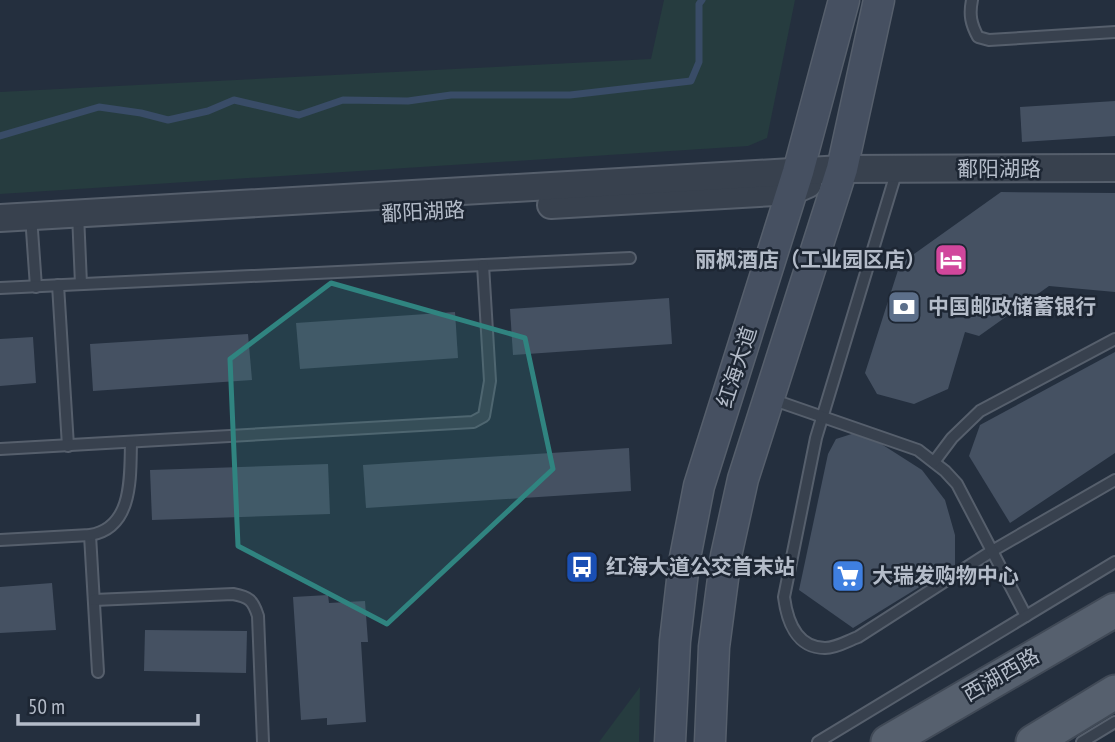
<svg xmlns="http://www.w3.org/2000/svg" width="1115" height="742" viewBox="0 0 1115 742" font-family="'PT Sans Narrow','Noto Sans SC',sans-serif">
<rect width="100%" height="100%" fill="#242f3e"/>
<g fill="#263c3f">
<path d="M664,0h131l-28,138 -19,8 -748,48v-102l651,-33z"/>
<path d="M640,687l-1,55h-40z"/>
</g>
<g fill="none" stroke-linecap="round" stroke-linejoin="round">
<path stroke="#394c67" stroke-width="7" d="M0,136l99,-29 42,6 27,7 40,-9 26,-11 65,15 44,-15 65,1 43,-6h119l121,-14 8,-19v-58l3,-4"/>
</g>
<g fill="#455162">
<path d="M1115,101v35l-93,6 -2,-35z"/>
<path d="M1001,192l114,1v99l-66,-6 -70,50 -14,-4 -17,57 -34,15 -37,-10 -12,-21 35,-109z"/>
<path d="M669,298l3,46 -159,11 -3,-46z"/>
<path d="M455,312l3,46 -158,11 -4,-46z"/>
<path d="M248,334l4,46 -159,11 -3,-47z"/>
<path d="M33,337l3,46 -36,3v-47z"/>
<path d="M1115,352v101l-105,70 -41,-67 11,-31z"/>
<path d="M861,431l61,39 23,30 10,35v30l-102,63 -54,-38 29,-136 8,-15z"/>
<path d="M629,448l2,43 -265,17 -3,-43z"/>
<path d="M328,464l2,50 -178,6 -2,-50z"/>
<path d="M52,583l4,47 -56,3v-46z"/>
<path d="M328,595l1,8 36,-2 3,41h-7l5,80 -39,3v-7l-26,2 -8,-123z"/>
<path d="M145,630l102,1 -1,42 -102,-2z"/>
</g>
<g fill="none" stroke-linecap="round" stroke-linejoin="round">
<defs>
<g id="service">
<path d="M972,0c-3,15 -1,24 6,37l11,3 126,-8"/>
<path d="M897,170l-81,268 -32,159c3,23 12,51 41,51 12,0 22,-7 33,-11l134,-86 123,-71"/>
<path d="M78,214l3,70"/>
<path d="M31,216l5,71"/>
<path d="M58,285l10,161"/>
<path d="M0,288l630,-30"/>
<path d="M771,399l147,51 27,21 12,13 69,132"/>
<path d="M0,449l473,-27 11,-6 6,-35 -7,-116"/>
<path d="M934,462l18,-24 28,-27 135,-72"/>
<path d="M90,535l8,137"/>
<path d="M0,540l90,-5c44,-7 40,-60 41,-93"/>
<path d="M94,600l139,-6c16,3 20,6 25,22l5,126"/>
<path d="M818,742l297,-180"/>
<path d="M1082,742l33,-20"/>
</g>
<g id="tertiary">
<path d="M551,205l241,-14 16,-7"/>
<path d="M0,218l842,-49 273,-1"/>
</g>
<g id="secondary">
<path d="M670,742l5,-101 9,-78 15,-77 99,-314 46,-172"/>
<path d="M710,742l4,-95 12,-91 17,-77 99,-310 37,-169"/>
</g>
<g id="primary">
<path d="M888,742l227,-132"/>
<path d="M1033,742l82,-50"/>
</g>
</defs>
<use href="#service" stroke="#565f6c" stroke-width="14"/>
<use href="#tertiary" stroke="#565f6c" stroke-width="30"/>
<use href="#secondary" stroke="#565f6c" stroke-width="33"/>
<use href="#primary" stroke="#414a57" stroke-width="37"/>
<use href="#service" stroke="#38414e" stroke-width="10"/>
<use href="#tertiary" stroke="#38414e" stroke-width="26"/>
<use href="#secondary" stroke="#465061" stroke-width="30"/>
<use href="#primary" stroke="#56606e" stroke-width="33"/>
</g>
<path fill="#308480" fill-opacity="0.2" stroke="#308480" stroke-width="5" stroke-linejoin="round" d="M331,283l194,55 28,131 -166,155 -149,-78 -8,-187z"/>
<defs>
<symbol id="hotel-square" viewBox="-11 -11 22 22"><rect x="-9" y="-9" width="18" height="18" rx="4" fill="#d1479c" stroke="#1d2633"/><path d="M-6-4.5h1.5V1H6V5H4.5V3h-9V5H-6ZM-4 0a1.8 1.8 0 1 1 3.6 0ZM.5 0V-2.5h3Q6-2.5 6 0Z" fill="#fff"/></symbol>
<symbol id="bank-square" viewBox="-11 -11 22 22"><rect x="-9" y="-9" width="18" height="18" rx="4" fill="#5c6f8a" stroke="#1d2633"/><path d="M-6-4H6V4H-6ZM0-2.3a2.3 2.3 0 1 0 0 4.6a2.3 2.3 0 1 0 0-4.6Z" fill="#fff"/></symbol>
<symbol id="bus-square" viewBox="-11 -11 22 22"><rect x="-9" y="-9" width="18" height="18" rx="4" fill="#1a4fb4" stroke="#1d2633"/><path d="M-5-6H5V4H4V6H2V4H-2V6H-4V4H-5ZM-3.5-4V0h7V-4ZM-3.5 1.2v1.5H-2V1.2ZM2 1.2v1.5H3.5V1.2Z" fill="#fff"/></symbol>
<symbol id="supermarket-square" viewBox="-11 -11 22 22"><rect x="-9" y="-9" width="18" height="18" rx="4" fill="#3f7fe0" stroke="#1d2633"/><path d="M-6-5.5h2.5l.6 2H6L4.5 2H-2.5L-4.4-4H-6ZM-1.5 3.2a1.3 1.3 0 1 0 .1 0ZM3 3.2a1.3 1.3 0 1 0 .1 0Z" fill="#fff"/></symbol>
</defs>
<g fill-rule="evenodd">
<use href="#hotel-square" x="932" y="241" width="38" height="38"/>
<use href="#bank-square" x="885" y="288" width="38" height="38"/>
<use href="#bus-square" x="563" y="548" width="38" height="38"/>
<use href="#supermarket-square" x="829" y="557" width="38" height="38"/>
</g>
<g text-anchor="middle" stroke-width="5" stroke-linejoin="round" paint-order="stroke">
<g font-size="21" fill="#b4bcc9" stroke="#1d2633">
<text x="999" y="176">鄱阳湖路</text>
<text transform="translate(423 212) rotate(-3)" y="7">鄱阳湖路</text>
<text transform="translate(737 367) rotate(-72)" y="7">红海大道</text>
<text transform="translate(1001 675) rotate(-30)" y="7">西湖西路</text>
</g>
<g font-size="21" font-weight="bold" fill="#b4bcc9" stroke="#1d2633" text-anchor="start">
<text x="926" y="267" text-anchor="end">丽枫酒店（工业园区店）</text>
<text x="928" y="314">中国邮政储蓄银行</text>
<text x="606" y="574">红海大道公交首末站</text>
<text x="872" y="583">大瑞发购物中心</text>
</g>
</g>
<path d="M18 714v10h180v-10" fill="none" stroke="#b4bcc9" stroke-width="3.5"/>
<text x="28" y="714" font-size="21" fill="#b4bcc9" stroke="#1d2633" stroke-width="5" paint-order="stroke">50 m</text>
</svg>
